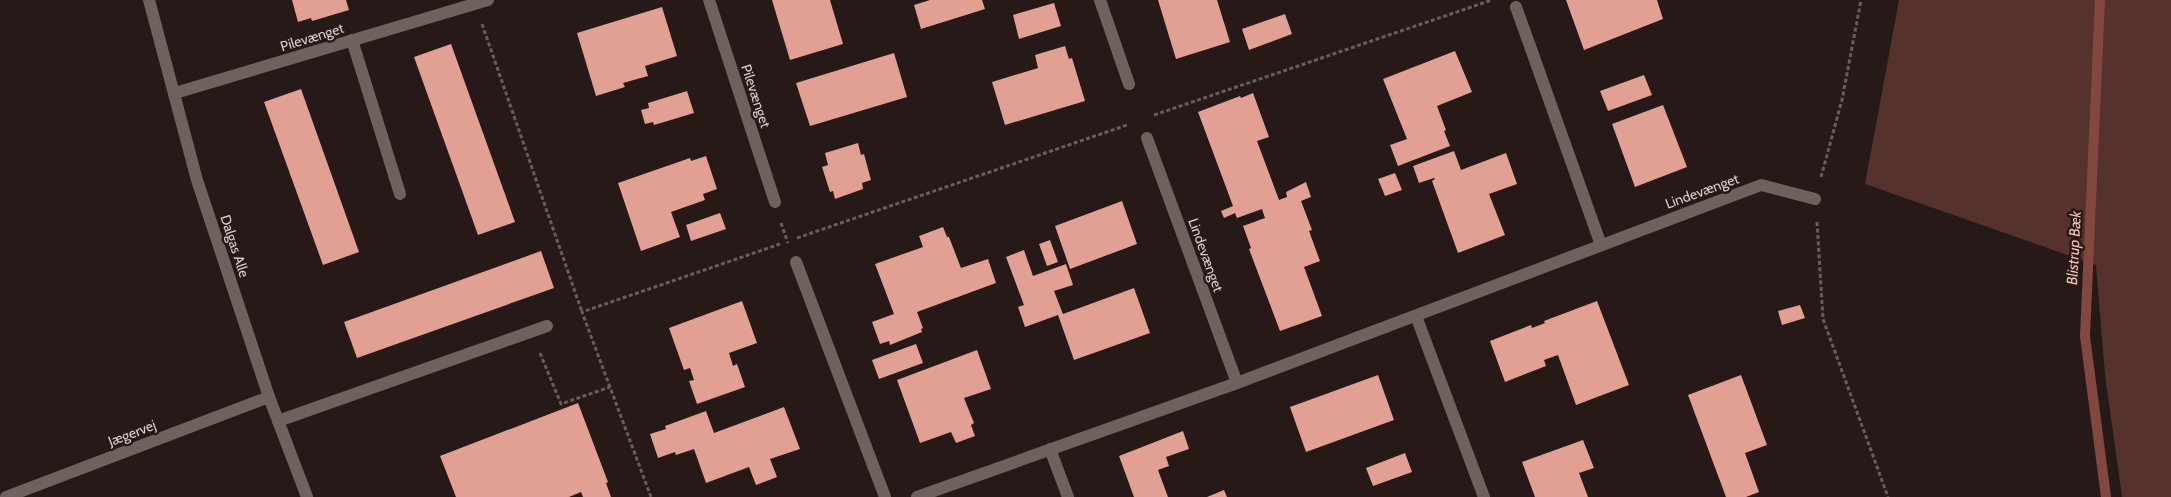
<svg xmlns="http://www.w3.org/2000/svg" width="2171" height="497" viewBox="0 0 2171 497" font-family="Cabin,sans-serif">
<rect width="100%" height="100%" fill="#261917"/>
<path fill="#55322c" d="M1899,0h272v497h-49l-17,-122 -9,-110 -231,-81z"/>
<g fill="none" stroke-linecap="round" stroke-linejoin="round">
<path stroke="#82473e" stroke-width="10" d="M2100,0l-15,336 21,161"/>
</g>
<g fill="#e29f94">
<path d="M292,0h54l3,10 -37,11 -1,-3 -13,4z"/>
<path d="M772,0h58l13,44 -53,16z"/>
<path d="M930,0h52l3,9 -64,20 -7,-24z"/>
<path d="M1158,0h59l13,42 -54,17z"/>
<path d="M1566,0h91l6,19 -79,31z"/>
<path d="M1054,3l7,23 -42,13 -6,-24z"/>
<path d="M662,7l15,49 -32,10 3,10 -25,7 2,4 -29,9 -19,-63z"/>
<path d="M1285,14l7,20 -43,16 -7,-21z"/>
<path d="M451,44l64,178 -37,13 -64,-178z"/>
<path d="M1065,46l4,13 3,-1 13,43 -80,24 -13,-43 46,-14 -3,-13z"/>
<path d="M1455,51l17,41 -35,14 9,24 -2,1 6,15 -52,20 -8,-21 17,-6 -24,-60z"/>
<path d="M894,53l13,44 -97,29 -14,-43z"/>
<path d="M1644,75l8,20 -44,16 -8,-20z"/>
<path d="M301,89l58,163 -36,13 -59,-163z"/>
<path d="M687,91l7,22 -40,12 -1,-3 -8,2 -4,-14 8,-2 -1,-5z"/>
<path d="M1253,93l16,44 -12,4 22,59 8,-3 -1,-5 20,-10 5,15 -10,4 11,29 -3,1 11,30 -16,6 18,49 -42,15 -31,-82 2,-1 -8,-22 22,-8 -3,-9 -25,9 -2,-5 -11,5 -3,-7 12,-5 -35,-94 42,-16 1,2z"/>
<path d="M1663,105l24,62 -52,20 -23,-63z"/>
<path d="M858,143l3,12 3,-1 7,26 -9,3 1,6 -28,10 -2,-8 -3,1 -8,-25 6,-2 -3,-12z"/>
<path d="M1454,151l7,19 45,-17 11,31 -28,10 16,41 -47,18 -26,-72 3,-2 -1,-1 -15,5 -6,-17z"/>
<path d="M706,156l11,33 -14,5 2,6 -34,12 9,25 -39,14 -23,-68 72,-25 1,3z"/>
<path d="M1395,173l7,17 -17,6 -7,-17z"/>
<path d="M1122,201l15,43 -67,25 -15,-43z"/>
<path d="M720,213l6,16 -35,12 -5,-16z"/>
<path d="M943,227l4,10h2l12,31 27,-9 8,24 -79,29 6,16 -2,1 1,3 -32,13 -1,-4 -9,3 -8,-22 22,-8 -19,-50 48,-17 -4,-11z"/>
<path d="M1050,240l8,22 -11,4 -8,-22z"/>
<path d="M1024,250l9,26 33,-12 7,21 -19,6 9,23 71,-26 16,45 -76,27 -16,-45 -33,12 -7,-20 6,-2 -18,-48z"/>
<path d="M541,251l13,37 -197,70 -13,-36z"/>
<path d="M742,301l15,42 -28,10 4,13 4,-2 8,23 -48,17 -8,-23 5,-1 -4,-12 -6,2 -15,-42z"/>
<path d="M1597,301l32,84 -53,20 -18,-50 -14,5 2,6 -41,16 -15,-41 41,-16 1,3 13,-5 -1,-2z"/>
<path d="M1800,305l5,13 -23,7 -4,-14z"/>
<path d="M916,344l7,19 -44,16 -7,-19z"/>
<path d="M977,350l14,39 -27,9 10,25 -3,2 4,11 -19,7 -5,-11 -31,11 -23,-63z"/>
<path d="M1378,375l16,45 -88,32 -16,-45z"/>
<path d="M1741,375l26,70 -22,8 14,39 -13,5h-20l-38,-102z"/>
<path d="M578,403l30,79 -2,1 5,14h-28l-2,-5 -12,5h-113l-16,-41z"/>
<path d="M784,407l16,42 -30,10 7,18 -21,8 -7,-18 -43,16 -12,-34 -18,6 -1,-3 -17,6 -8,-24 16,-5 -1,-3 41,-15 8,22z"/>
<path d="M1183,431l6,18 -23,8 3,9 -11,4 10,27h-34l-15,-41z"/>
<path d="M1583,440l11,28 -15,5 9,24h-53l-13,-35z"/>
<path d="M1405,453l7,19 -39,14 -7,-18z"/>
<path d="M1224,490l3,7h-20z"/>
</g>
<g fill="none" stroke-linecap="round" stroke-linejoin="round">
<g stroke="#695d5c" stroke-width="3" stroke-dasharray="4 2.5" stroke-linecap="butt">
<path d="M482,24l100,288"/>
<path d="M1154,115l338,-115"/>
<path d="M1821,177l21,-77 19,-100"/>
<path d="M1817,222l6,97 65,178"/>
<path d="M781,223l7,20"/>
<path d="M797,238l330,-113"/>
<path d="M540,353l21,51 49,-17"/>
<path d="M651,497l-69,-185 198,-68"/>
</g>
<g stroke="#71615e" stroke-width="12">
<path d="M149,0l48,180 72,217 38,100"/>
<path d="M709,0l66,202"/>
<path d="M1100,0l29,84"/>
<path d="M1516,7l85,238"/>
<path d="M352,40l48,154"/>
<path d="M175,93l313,-93"/>
<path d="M1147,138l90,245"/>
<path d="M796,262l89,235"/>
<path d="M1416,316l68,181"/>
<path d="M278,421l269,-95"/>
<path d="M1050,449l18,48"/>
<path d="M6,497l263,-100"/>
<path d="M917,497l320,-114 524,-198 54,14"/>
</g>
</g>
<g text-anchor="middle" stroke-width="5" stroke-linejoin="round" paint-order="stroke">
<g font-size="14" fill="#d9cfce" stroke="#261917">
<text transform="translate(312 37) rotate(-17)" y="5">Pilevænget</text>
<text transform="translate(756 96) rotate(72)" y="5">Pilevænget</text>
<text transform="translate(1702 191) rotate(-20)" y="5">Lindevænget</text>
<text transform="translate(235 246) rotate(72)" y="5">Dalgas Alle</text>
<text transform="translate(1206 255) rotate(70)" y="5">Lindevænget</text>
<text transform="translate(132 433) rotate(-21)" y="5">Jægervej</text>
</g>
<g font-size="15" font-style="italic" fill="#f9c1b6" stroke="#261917">
<text transform="translate(2074 248) rotate(-87)" y="5">Blistrup Bæk</text>
</g>
</g>
</svg>
